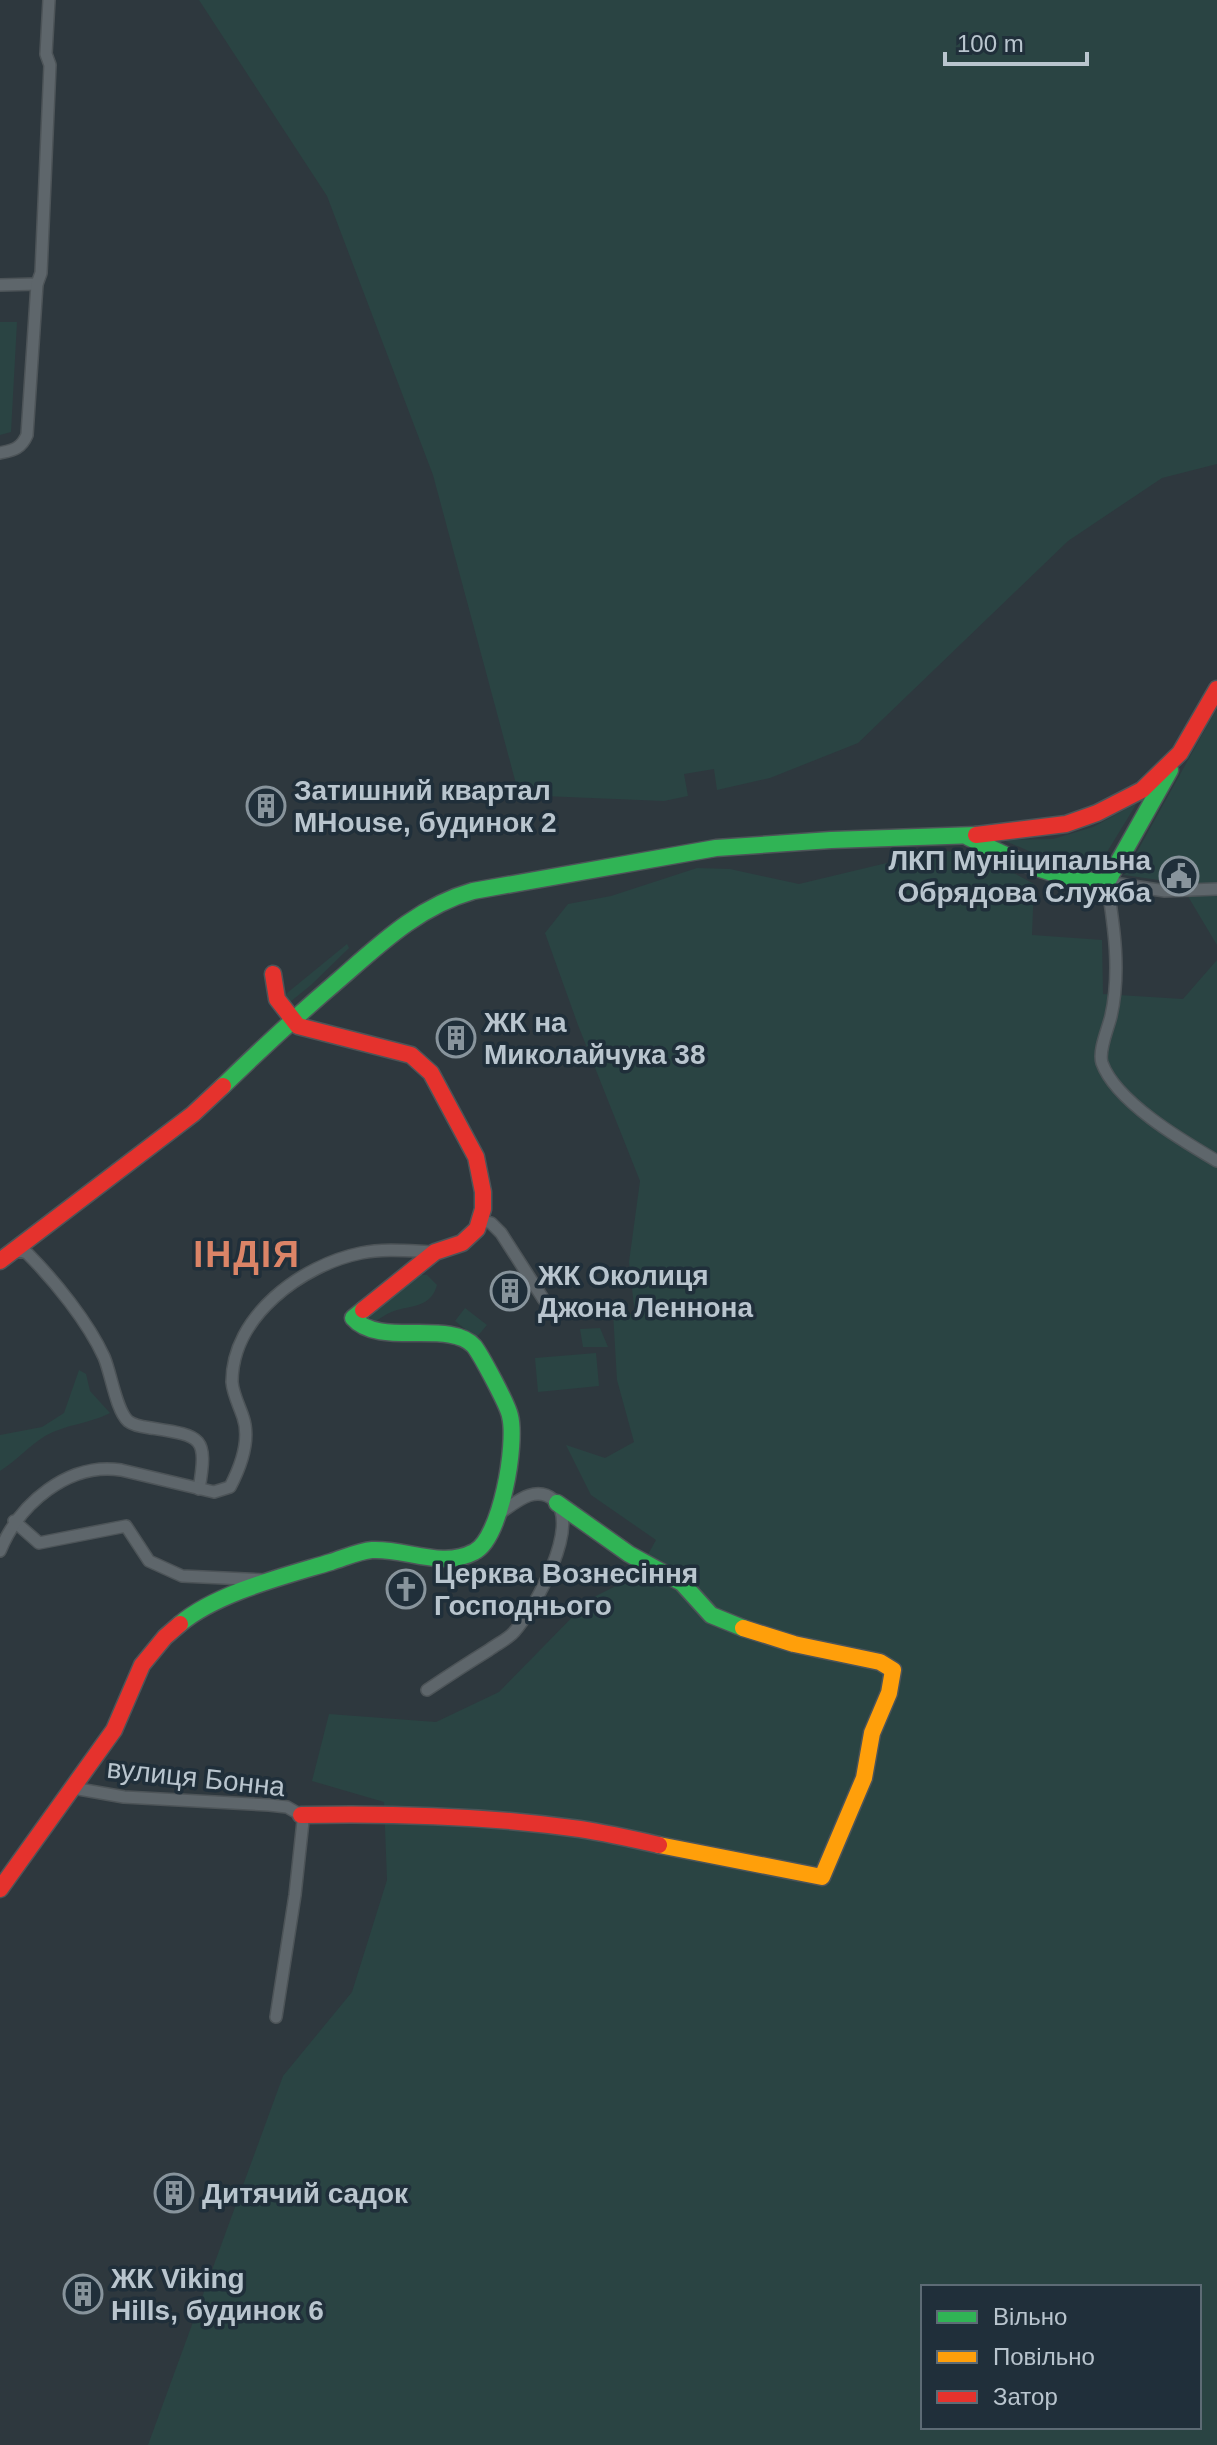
<svg xmlns="http://www.w3.org/2000/svg" width="1217" height="2445" viewBox="0 0 1217 2445" font-family="Arial,sans-serif">
<rect width="100%" height="100%" fill="#2e383e"/>
<g fill="#2a4443" fill-rule="evenodd">
<path d="M199,0h1018v464l-55,14 -94,63 -210,202 -88,35 -53,12 -3,-21 -30,5 4,22 -24,5 -145,-6 -86,-320 -106,-279z"/>
<path d="M0,322h17l-6,110 -11,3z"/>
<path d="M1217,708v237l-37,-62 -56,-8z"/>
<path d="M1137,803l-41,67 -25,-1 -68,-29 50,-1 40,-12z"/>
<path d="M941,850l43,7 50,27 -2,51 70,5 1,54 80,5 34,-39v1485h-1069l135,-369 69,-84 35,-112 -3,-78 -72,-21 17,-67 107,8 63,-30 91,-93 46,-23 20,-36 -65,-45 -25,-50 39,13 29,-16 -17,-62 -4,-68 22,3 -6,-53 11,-81 -62,-156 -33,-92 23,-29 43,-8 86,-28 33,1 69,15zM923,2287h276v140h-276z"/>
<path d="M347,944l2,4 -38,37 -26,21 -4,-8z"/>
<path d="M419,1275h8l10,10c-6,21 -21,20 -40,25 -8,2 -16,8 -23,12l-8,-9z"/>
<path d="M465,1308l22,17 -11,13 -21,-17z"/>
<path d="M600,1328l8,19h-25l-3,-18z"/>
<path d="M596,1353l3,33 -61,6 -3,-34z"/>
<path d="M79,1370l7,4 4,17 20,22c-21,11 -44,11 -65,23 -16,10 -29,25 -45,35v-36l42,-8 22,-14z"/>
</g>
<g fill="none" stroke-linecap="round" stroke-linejoin="round">
<defs>
<g id="street">
<path d="M0,285l37,-1"/>
<path d="M0,453c13,-3 21,-4 27,-18l10,-151 4,-11 9,-208 -4,-11 3,-54"/>
<path d="M1217,889l-52,2 -58,-9c7,44 14,90 4,134 -3,13 -13,35 -9,47 14,39 81,78 115,98"/>
<path d="M479,1220l12,3 10,10 43,67"/>
<path d="M13,1253l8,-2 6,2c28,28 61,69 77,104 7,16 12,53 24,64 6,5 16,6 23,7 51,8 57,8 48,61"/>
<path d="M14,1521l25,22 87,-17 23,35 33,15 84,4"/>
<path d="M0,1551c19,-47 68,-89 121,-81l93,22 16,-5c11,-21 21,-47 13,-70 -4,-12 -10,-23 -11,-35 0,-66 70,-117 129,-129 24,-5 49,-2 73,-1"/>
<path d="M427,1690c21,-14 41,-27 62,-40 8,-6 19,-11 25,-18 20,-22 68,-108 40,-132 -19,-16 -39,3 -55,14"/>
<path d="M73,1788l51,9 145,8 18,2 14,8 2,6 -8,74 -19,122"/>
</g>
<g id="fast">
<path d="M968,837c46,23 87,43 139,45l63,-112"/>
<path d="M223,1086c38,-37 77,-73 118,-108 41,-36 79,-72 132,-87l243,-43 115,-8 145,-5"/>
<path d="M557,1503l72,51 53,29 29,32 32,13"/>
<path d="M180,1624c36,-31 105,-48 151,-62 13,-4 28,-11 41,-12 33,-2 70,19 102,2 27,-13 43,-109 36,-136 -2,-11 -29,-61 -36,-70 -24,-27 -95,2 -121,-28l10,-8"/>
</g>
<path id="slow" d="M659,1845l163,32 42,-99 8,-45 17,-40 4,-23 -13,-8 -86,-18 -51,-16"/>
<g id="jam">
<path d="M976,835l90,-11 31,-11 45,-23 38,-37 37,-64"/>
<path d="M273,974l4,25 21,27 113,29 20,18 45,84 7,35v17l-6,20 -15,14 -27,9 -72,58"/>
<path d="M0,1261l193,-147 30,-28"/>
<path d="M301,1815c92,-2 187,1 279,14 26,4 53,10 79,16"/>
<path d="M0,1889l114,-159 28,-65 23,-28 15,-13"/>
</g>
</defs>
<use href="#street" stroke="#4d5458" stroke-width="14"/>
<use href="#fast" stroke="#4d5458" stroke-width="19"/>
<use href="#slow" stroke="#4d5458" stroke-width="19"/>
<use href="#jam" stroke="#4d5458" stroke-width="19"/>
<use href="#street" stroke="#5e666b" stroke-width="11"/>
<use href="#fast" stroke="#30b455" stroke-width="16"/>
<use href="#slow" stroke="#ff9f0a" stroke-width="16"/>
<use href="#jam" stroke="#e5322d" stroke-width="16"/>
</g>
<defs>
<symbol id="building-ring" viewBox="-11 -11 22 22"><circle r="9.5" fill="#202f3a" stroke="#88949c" stroke-width="1.5"/><path d="M-4-6H4V6H1V3H-1V6H-4ZM-2.5-4.3h1.7v1.8h-1.7ZM.8-4.3h1.7v1.8H.8ZM-2.5-1h1.7V.8h-1.7ZM.8-1h1.7V.8H.8Z" fill="#88949c"/></symbol>
<symbol id="civic-ring" viewBox="-11 -11 22 22"><circle r="9.5" fill="#202f3a" stroke="#88949c" stroke-width="1.5"/><path d="M-.6-6.5H3V-4.5H.6V-3L4-1V1h2V6H-6V1h2V-1L-.6-3ZM-1.2 2.5V6h2.4V2.5Z" fill="#88949c"/></symbol>
<symbol id="church-ring" viewBox="-11 -11 22 22"><circle r="9.5" fill="#202f3a" stroke="#88949c" stroke-width="1.5"/><path d="M-1.2-6h2.4v3.5h3.3v2.4h-3.3V6h-2.4V-.1h-3.3v-2.4h3.3Z" fill="#88949c"/></symbol>
</defs>
<g fill-rule="evenodd">
<use href="#building-ring" x="244" y="784" width="44" height="44"/>
<use href="#civic-ring" x="1157" y="854" width="44" height="44"/>
<use href="#building-ring" x="434" y="1016" width="44" height="44"/>
<use href="#building-ring" x="488" y="1269" width="44" height="44"/>
<use href="#church-ring" x="384" y="1567" width="44" height="44"/>
<use href="#building-ring" x="152" y="2171" width="44" height="44"/>
<use href="#building-ring" x="61" y="2272" width="44" height="44"/>
</g>
<g text-anchor="middle" stroke-width="7" stroke-linejoin="round" paint-order="stroke">
<g font-size="28" font-weight="bold" fill="#b9c5ce" stroke="#202f3a" text-anchor="start">
<text x="294" y="800">Затишний квартал<tspan x="294" dy="32">MHouse, будинок 2</tspan></text>
<text x="1151" y="870" text-anchor="end">ЛКП Муніципальна<tspan x="1151" dy="32">Обрядова Служба</tspan></text>
<text x="484" y="1032">ЖК на<tspan x="484" dy="32">Миколайчука 38</tspan></text>
<text x="538" y="1285">ЖК Околиця<tspan x="538" dy="32">Джона Леннона</tspan></text>
<text x="434" y="1583">Церква Вознесіння<tspan x="434" dy="32">Господнього</tspan></text>
<text x="202" y="2203">Дитячий садок</text>
<text x="111" y="2288">ЖК Viking<tspan x="111" dy="32">Hills, будинок 6</tspan></text>
</g>
<g font-size="28" fill="#b9c5ce" stroke="#202f3a">
<text transform="translate(196 1777) rotate(6)" y="10">вулиця Бонна</text>
</g>
<g font-size="36" font-weight="bold" letter-spacing="2" fill="#db8467" stroke="#202f3a">
<text x="247" y="1267">ІНДІЯ</text>
</g>
</g>
<rect x="921" y="2285" width="280" height="144" fill="#202f3a" stroke="#5d6b75" stroke-width="2"/>
<rect x="937" y="2311" width="40" height="12" fill="#30b455" stroke="#5d6b75" stroke-width="2"/>
<text x="993" y="2325" font-size="24" fill="#b9c5ce">Вільно</text>
<rect x="937" y="2351" width="40" height="12" fill="#ff9f0a" stroke="#5d6b75" stroke-width="2"/>
<text x="993" y="2365" font-size="24" fill="#b9c5ce">Повільно</text>
<rect x="937" y="2391" width="40" height="12" fill="#e5322d" stroke="#5d6b75" stroke-width="2"/>
<text x="993" y="2405" font-size="24" fill="#b9c5ce">Затор</text>
<path d="M945 52v12h142v-12" fill="none" stroke="#b9c5ce" stroke-width="4"/>
<text x="957" y="52" font-size="24" fill="#b9c5ce" stroke="#202f3a" stroke-width="6" paint-order="stroke">100 m</text>
</svg>
